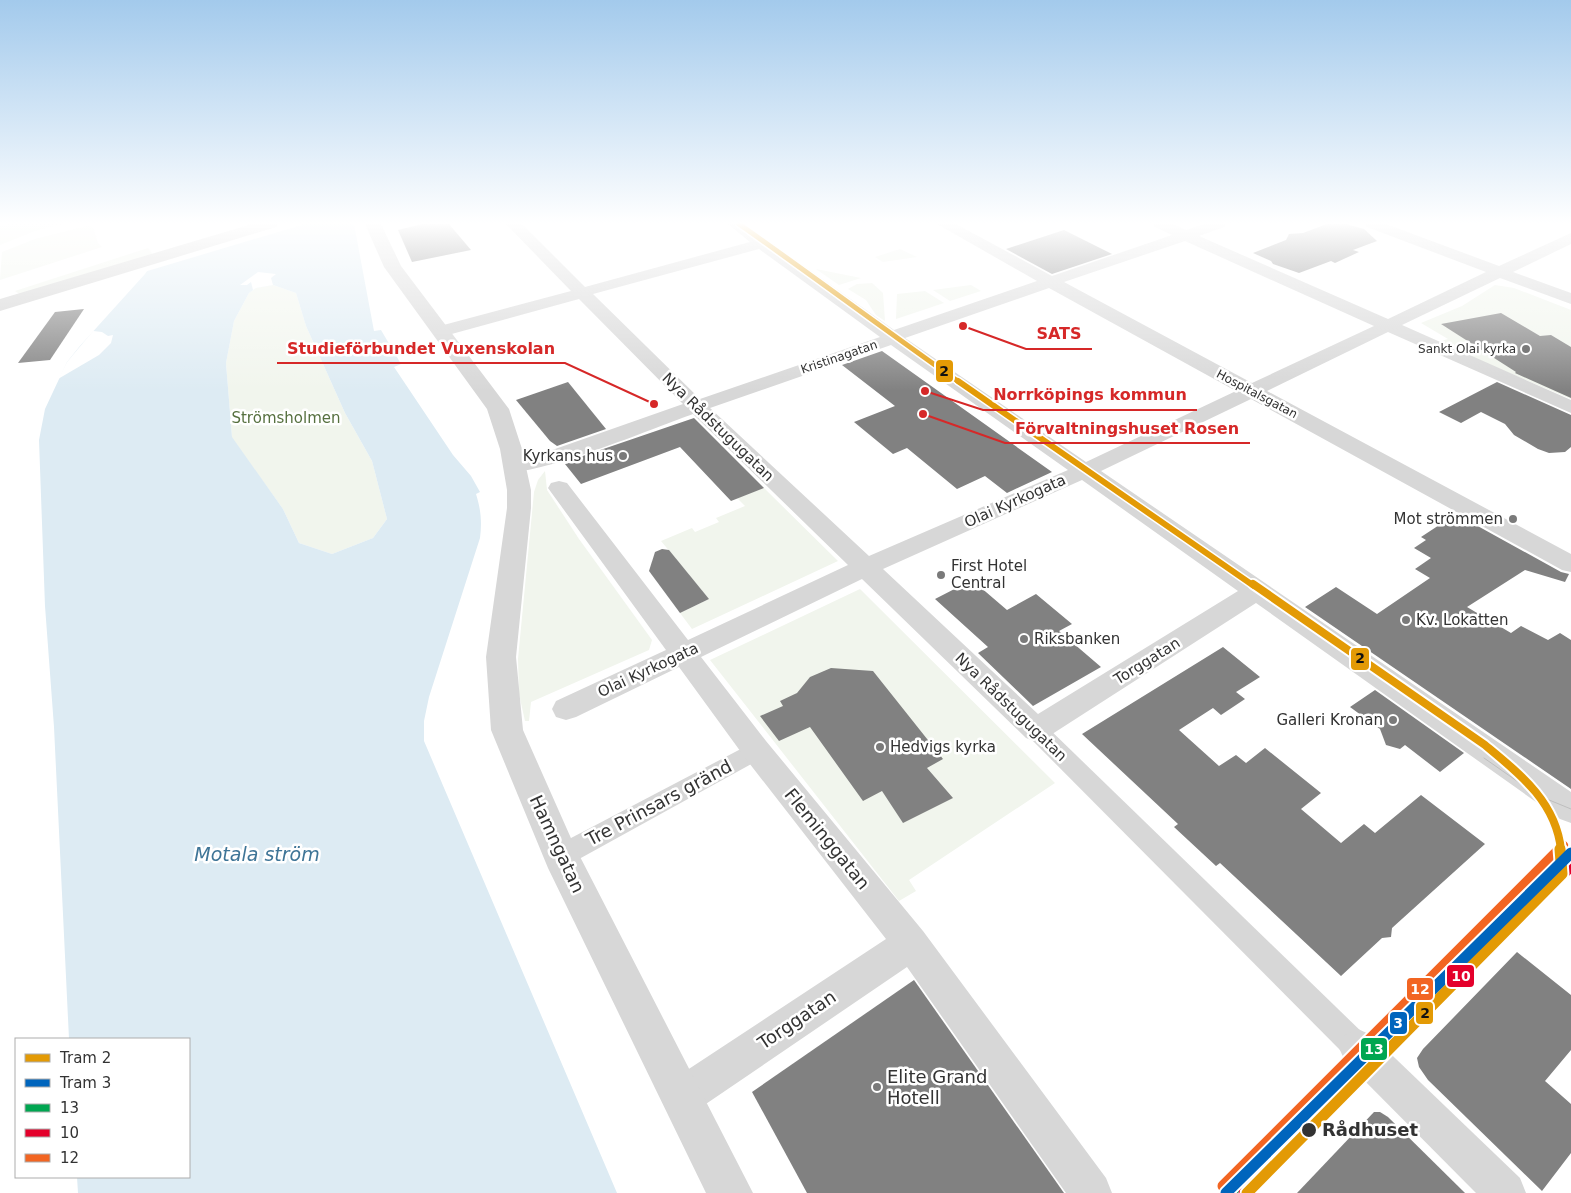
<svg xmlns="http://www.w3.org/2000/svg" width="1571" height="1193" viewBox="0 0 1571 1193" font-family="'DejaVu Sans',sans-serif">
<rect width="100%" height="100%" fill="#fff"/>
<g fill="#f1f5ed">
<path d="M10,224h53l-28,7 -35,14v-19z"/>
<path d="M86,226l7,1 5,16 4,4 -102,33 2,-28 33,-13z"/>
<path d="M148,248l5,7 -132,40 -6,-4z"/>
<path d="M900,249l17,8 -34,5 -8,-5z"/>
<path d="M816,269l45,9 -22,7z"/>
<path d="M872,283l11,10 2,28 -9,-6 -10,-15 -18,-11 9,-5z"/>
<path d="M273,285l23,8 10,33 39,87 27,48 15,58 -14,19 -41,16 -33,-11 -16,-34 -51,-71 -6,-75 8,-42 15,-28 7,-5z"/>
<path d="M971,285l10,6 -31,10 -17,-11z"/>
<path d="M1495,285l19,3 57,22v89l-114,-48 -16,-10 7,-2 -27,-16 41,-17z"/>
<path d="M925,291l19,12 -48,16 1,-25z"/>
<path d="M545,471l2,19 32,49 73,101 -3,10 -118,52 -2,19h-4l-6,-27 -1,-35 16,-167 4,-12z"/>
<path d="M764,488l74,73 -146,68 -12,-16 29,-14 -48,-58 31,-13 3,4 24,-10 -3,-4 29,-12 -8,-8z"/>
<path d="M860,589l195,194 -146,97 7,11 -17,10 -189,-241z"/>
</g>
<path fill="#ddebf3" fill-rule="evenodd" d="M180,224h174l20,107 7,-1 20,34 -7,3 59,88 18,21 9,16 -4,2c5,16 6,28 4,44l-51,159 -5,24v20l193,452h-539l-1,-16h112v-138h-120l-15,-312 -9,-121 -6,-166 6,-31 22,-47 12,-15 66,-73zM273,285l23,8 10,33 39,87 27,48 15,58 -14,19 -41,16 -33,-11 -16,-34 -51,-72 -6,-74 8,-42 15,-28 7,-5z"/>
<g fill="#fff">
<path d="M177,224h128l-161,48z"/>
<path d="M258,272l18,2 -5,4 2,7 -17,3 -3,2 -2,-8 -4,3h-7z"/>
<path d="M93,331l9,1 6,4 5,-1 -2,8 -12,12 -41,24 9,-17z"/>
</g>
<g fill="#818181">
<path d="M422,224h27l22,26 -59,12 -14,-32z"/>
<path d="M1327,224h19l18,5 13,12 -24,9 6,2 -24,11 -4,-2 -32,12 -26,-9 -2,-3 -18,-8 33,-13 3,-6 14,-1z"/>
<path d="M1064,230l48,24 -60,20 -46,-25z"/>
<path d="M84,309l-34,51 -32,3 37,-51z"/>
<path d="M1501,313l39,23 11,-1 20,12v51l-56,-25 1,-1 -75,-48z"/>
<path d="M882,351l170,121 -45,21 -22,-17 -28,13 -50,-41 -14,6 -39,-32 41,-16 -53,-41z"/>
<path d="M568,382l38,47 -49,17 -7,-5 -34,-41z"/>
<path d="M1497,382l74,33v32l-6,5 -16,1 -11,-4 -24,-14 -9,-11 -24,-12 -20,11 -22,-11z"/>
<path d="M694,418l70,70 -33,13 -51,-54 -99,37 -16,-20 10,-3 -1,-2z"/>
<path d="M1456,514l105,58 8,2 -4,8 -40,-12 -58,37 44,26 10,-7 27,14 12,-7 11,7v149l-266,-182 31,-20 41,27 53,-36 -15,-9 16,-11 -17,-10 12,-8 -5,-3z"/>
<path d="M662,549l7,1 40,49 -29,14 -31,-42 6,-19z"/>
<path d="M972,580l35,30 29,-16 36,30 -13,7 42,36 -68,39 -55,-53 10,-6 -53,-48z"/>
<path d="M1223,647l37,30 -24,15 9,7 -24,16 -8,-7 -34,22 40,36 17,-11 10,8 19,-15 56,45 -20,16 40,34 23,-19 11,9 46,-38 64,49 -93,84 -1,9 -9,1 -41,38 -121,-113 -4,3 -42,-39 4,-3 -96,-90z"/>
<path d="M831,668l42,3 70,88 -16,9 26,30 -50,25 -21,-32 -19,10 -53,-74 -31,14 -19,-25 23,-10 -3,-5 17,-8 13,-16z"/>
<path d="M1375,690l89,63 -24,19 -35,-27 -5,4 -14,-4 -6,-16 -30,-22z"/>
<path d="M1517,952l54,43v55l-26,31 26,23v49l-29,38 -114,-111 -9,-13 -2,-9 6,-9z"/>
<path d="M914,980l150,213h-257l-55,-101z"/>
<path d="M1374,1112h6l8,5 77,76h-168z"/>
</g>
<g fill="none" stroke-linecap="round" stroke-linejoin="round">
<g fill="#d7d7d7" fill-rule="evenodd">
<path d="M1036,721l8,3 324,314 4,10 -4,10 -10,4 -10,-4 -320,-322 -3,-6 3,-6z"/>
<path d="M756,741l8,2 3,7 -3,7 -194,107 -9,3 -9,-3 -3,-8 3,-8z"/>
</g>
<g fill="#d7d7d7" fill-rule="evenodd">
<path d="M506,224h16l63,63 165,-45 -22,-18h17l149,106 143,-49 -100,-57h19l96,52 120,-41 -17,-8 -2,-3h20l13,6 18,-6h22l-2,3 -25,9 189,83 98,-47 -119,-45 -2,-3h21l113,42 72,-33v11l-58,28 58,21v11l-71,-26 -98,47 169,75v13l-183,-81 -121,59 304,163v18l-9,-2 -311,-171 -150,72 470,321v31l-11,-4 -304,-216 -210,135 -10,4 -10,-4 -164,-159 -161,78 65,84 157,190 183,247 6,15h-46l-159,-226 -210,143 -14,5 -14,-5 -5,-14 5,-14 217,-143 -140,-180 -67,-92 -103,50 -10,3 -10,-3 -4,-8 4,-8 110,-51 -118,-162 3,-5 8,-2 8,2 121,157 160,-75 -155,-151c-34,12 -159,64 -187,57l-3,-5 3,-5 32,-6 145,-51 -104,-105 -131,36 -6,1 -6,-1 -3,-4 3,-4 135,-36zM1185,241l189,85 -122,57 -188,-101zM759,249l121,88 -180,62 -107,-105zM1049,288l187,103 -150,71 -181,-124zM891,345l177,125 -199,86 -159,-148zM1082,480l156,111 -200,123 -155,-145z"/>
<path d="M1358,1029l13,6 149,143 6,15h-50l-131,-132 -6,-13 6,-13z"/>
</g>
<path fill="#d7d7d7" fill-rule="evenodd" d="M365,224h16l20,42 108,143 13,40 9,41v18l-15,149 7,73 51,115 179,348h-47l-158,-325 -57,-138 -5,-73 21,-149v-18l-7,-41 -13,-40 -103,-142z"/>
<path fill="#d0d0d0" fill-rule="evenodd" d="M252,224h26l-2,3 -276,84v-12z"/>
<path stroke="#bebebe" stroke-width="1" d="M1484,758l53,37 34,14"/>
<defs>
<path id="bus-1" d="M1230,1193l341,-341"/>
<path id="bus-2" d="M1244,1193l327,-327"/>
<path id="bus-3-far1" d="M1559,850l5,-5"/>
<path id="bus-3" d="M1223,1186l337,-337"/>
</defs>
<use href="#bus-1" stroke="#fff" stroke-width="15"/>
<use href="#bus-2" stroke="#fff" stroke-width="15"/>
<use href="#bus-3-far1" stroke="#fff" stroke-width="12"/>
<use href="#bus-3" stroke="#fff" stroke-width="15"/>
<use href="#bus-1" stroke="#00a651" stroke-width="11"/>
<use href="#bus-2" stroke="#e4002b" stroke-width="11"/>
<use href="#bus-3-far1" stroke="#f26522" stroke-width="8"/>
<use href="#bus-3" stroke="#f26522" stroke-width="11"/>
<defs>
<path id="tram-1-far3" d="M739,224c74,52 146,106 220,158"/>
<path id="tram-1-far2" d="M958,381l296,205"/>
<path id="tram-1-far1" d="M1253,584l232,161c35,29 71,57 76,105"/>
<path id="tram-1" d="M1247,1193l315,-319 -2,-25"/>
<path id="tram-2" d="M1226,1193l345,-340"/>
</defs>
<use href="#tram-1-far3" stroke="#fff" stroke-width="8"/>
<use href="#tram-1-far2" stroke="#fff" stroke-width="9"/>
<use href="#tram-1-far1" stroke="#fff" stroke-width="12"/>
<use href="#tram-1" stroke="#fff" stroke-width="15"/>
<use href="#tram-2" stroke="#fff" stroke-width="15"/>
<use href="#tram-1-far3" stroke="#e39a05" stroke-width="5"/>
<use href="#tram-1-far2" stroke="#e39a05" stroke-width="6"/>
<use href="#tram-1-far1" stroke="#e39a05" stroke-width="8"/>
<use href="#tram-1" stroke="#e39a05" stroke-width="11"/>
<use href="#tram-2" stroke="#0065bd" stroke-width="11"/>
</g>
<linearGradient id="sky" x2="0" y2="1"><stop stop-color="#a3caec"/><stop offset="0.57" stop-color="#fff"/><stop offset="1" stop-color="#fff" stop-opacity="0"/></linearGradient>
<rect width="1571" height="391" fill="url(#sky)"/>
<g fill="#7a7a7a" stroke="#fff" stroke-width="2">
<circle cx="1526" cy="349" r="5"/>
<circle cx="623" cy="456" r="5"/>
<circle cx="1513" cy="519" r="5"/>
<circle cx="941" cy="575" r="5"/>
<circle cx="1406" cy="620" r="5"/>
<circle cx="1024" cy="639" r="5"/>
<circle cx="1393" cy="720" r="5"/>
<circle cx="880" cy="747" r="5"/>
<circle cx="877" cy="1087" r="5"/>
</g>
<circle fill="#333" stroke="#fff" stroke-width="2" cx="1309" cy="1130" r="8"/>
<g text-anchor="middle" stroke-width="5" stroke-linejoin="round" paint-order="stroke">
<g font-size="12" fill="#333" stroke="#fff" text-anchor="end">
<text x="1516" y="353">Sankt Olai kyrka</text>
</g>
<g font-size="12" fill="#333" stroke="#fff">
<text transform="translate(839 357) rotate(-19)" y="4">Kristinagatan</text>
<text transform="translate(1257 394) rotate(28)" y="4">Hospitalsgatan</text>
</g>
<g font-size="15" fill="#56703f" stroke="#fff">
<text x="286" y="423">Strömsholmen</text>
</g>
<g font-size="15" fill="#333" stroke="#fff">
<text transform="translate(718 427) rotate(44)" y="5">Nya Rådstugugatan</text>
<text transform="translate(1015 501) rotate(-24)" y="5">Olai Kyrkogata</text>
<text transform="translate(1147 661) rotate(-32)" y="5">Torggatan</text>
<text transform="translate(648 670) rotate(-25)" y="5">Olai Kyrkogata</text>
<text transform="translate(1011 707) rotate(44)" y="5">Nya Rådstugugatan</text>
</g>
<g font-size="15" fill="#333" stroke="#fff" text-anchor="start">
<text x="613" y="461" text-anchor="end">Kyrkans hus</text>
<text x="1503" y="524" text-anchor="end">Mot strömmen</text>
<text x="951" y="571">First Hotel<tspan x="951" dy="17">Central</tspan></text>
<text x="1416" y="625">Kv. Lokatten</text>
<text x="1034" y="644">Riksbanken</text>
<text x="1383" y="725" text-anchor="end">Galleri Kronan</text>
<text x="890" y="752">Hedvigs kyrka</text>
</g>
<g font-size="18" fill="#333" stroke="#fff">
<text transform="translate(659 803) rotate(-28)" y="6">Tre Prinsars gränd</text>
<text transform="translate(827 839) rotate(51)" y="6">Fleminggatan</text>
<text transform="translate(557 844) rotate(65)" y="6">Hamngatan</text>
<text transform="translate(797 1020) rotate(-34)" y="6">Torggatan</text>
</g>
<g font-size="18" fill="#333" stroke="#fff" text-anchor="start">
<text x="887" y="1083">Elite Grand<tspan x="887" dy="21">Hotell</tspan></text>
</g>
<g font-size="18" font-weight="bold" fill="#333" stroke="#fff" text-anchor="start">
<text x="1322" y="1136">Rådhuset</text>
</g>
<g font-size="19" font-style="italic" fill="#3f7597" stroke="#fff">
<text x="257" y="861">Motala ström</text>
</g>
</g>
<path fill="none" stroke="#d62828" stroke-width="2" d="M963 326L1026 349H1092M654 404L565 363H277M925 391L983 410H1197M923 414L1005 443H1250"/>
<g fill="#d62828" stroke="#fff" stroke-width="2">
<circle cx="963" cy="326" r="5"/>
<circle cx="654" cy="404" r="5"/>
<circle cx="925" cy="391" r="5"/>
<circle cx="923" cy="414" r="5"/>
</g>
<g font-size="16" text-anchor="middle" font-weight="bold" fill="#d62828" stroke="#fff" stroke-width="5" stroke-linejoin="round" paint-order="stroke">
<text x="1059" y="339">SATS</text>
<text x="421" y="354">Studieförbundet Vuxenskolan</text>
<text x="1090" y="400">Norrköpings kommun</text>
<text x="1127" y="434">Förvaltningshuset Rosen</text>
</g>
<g stroke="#fff" stroke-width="2">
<rect x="935" y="359" width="19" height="24" rx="5" fill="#e39a05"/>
<rect x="1350" y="647" width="20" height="24" rx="5" fill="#e39a05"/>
<rect x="1446" y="964" width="29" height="24" rx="5" fill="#e4002b"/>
<rect x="1406" y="977" width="28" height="24" rx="5" fill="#f26522"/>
<rect x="1415" y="1001" width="19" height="24" rx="5" fill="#e39a05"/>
<rect x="1389" y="1011" width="19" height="24" rx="5" fill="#0065bd"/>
<rect x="1360" y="1037" width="28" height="24" rx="5" fill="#00a651"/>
</g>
<g font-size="14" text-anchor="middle" font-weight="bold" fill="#fff">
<text x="1461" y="981">10</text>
<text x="1420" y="994">12</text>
<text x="1398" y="1028">3</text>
<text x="1374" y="1054">13</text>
</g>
<g font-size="14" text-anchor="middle" font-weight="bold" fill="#111">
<text x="944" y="376">2</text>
<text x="1360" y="663">2</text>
<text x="1425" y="1018">2</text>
</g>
<rect x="15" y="1038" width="175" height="140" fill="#ffffff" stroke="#adadad"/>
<rect x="25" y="1054" width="25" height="8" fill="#e39a05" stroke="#adadad"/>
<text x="60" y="1063" font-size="15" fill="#333333">Tram 2</text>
<rect x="25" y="1079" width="25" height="8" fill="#0065bd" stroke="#adadad"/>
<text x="60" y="1088" font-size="15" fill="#333333">Tram 3</text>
<rect x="25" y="1104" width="25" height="8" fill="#00a651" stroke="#adadad"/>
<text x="60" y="1113" font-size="15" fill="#333333">13</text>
<rect x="25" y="1129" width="25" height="8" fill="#e4002b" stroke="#adadad"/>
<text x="60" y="1138" font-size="15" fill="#333333">10</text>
<rect x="25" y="1154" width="25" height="8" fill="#f26522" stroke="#adadad"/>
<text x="60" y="1163" font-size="15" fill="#333333">12</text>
</svg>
